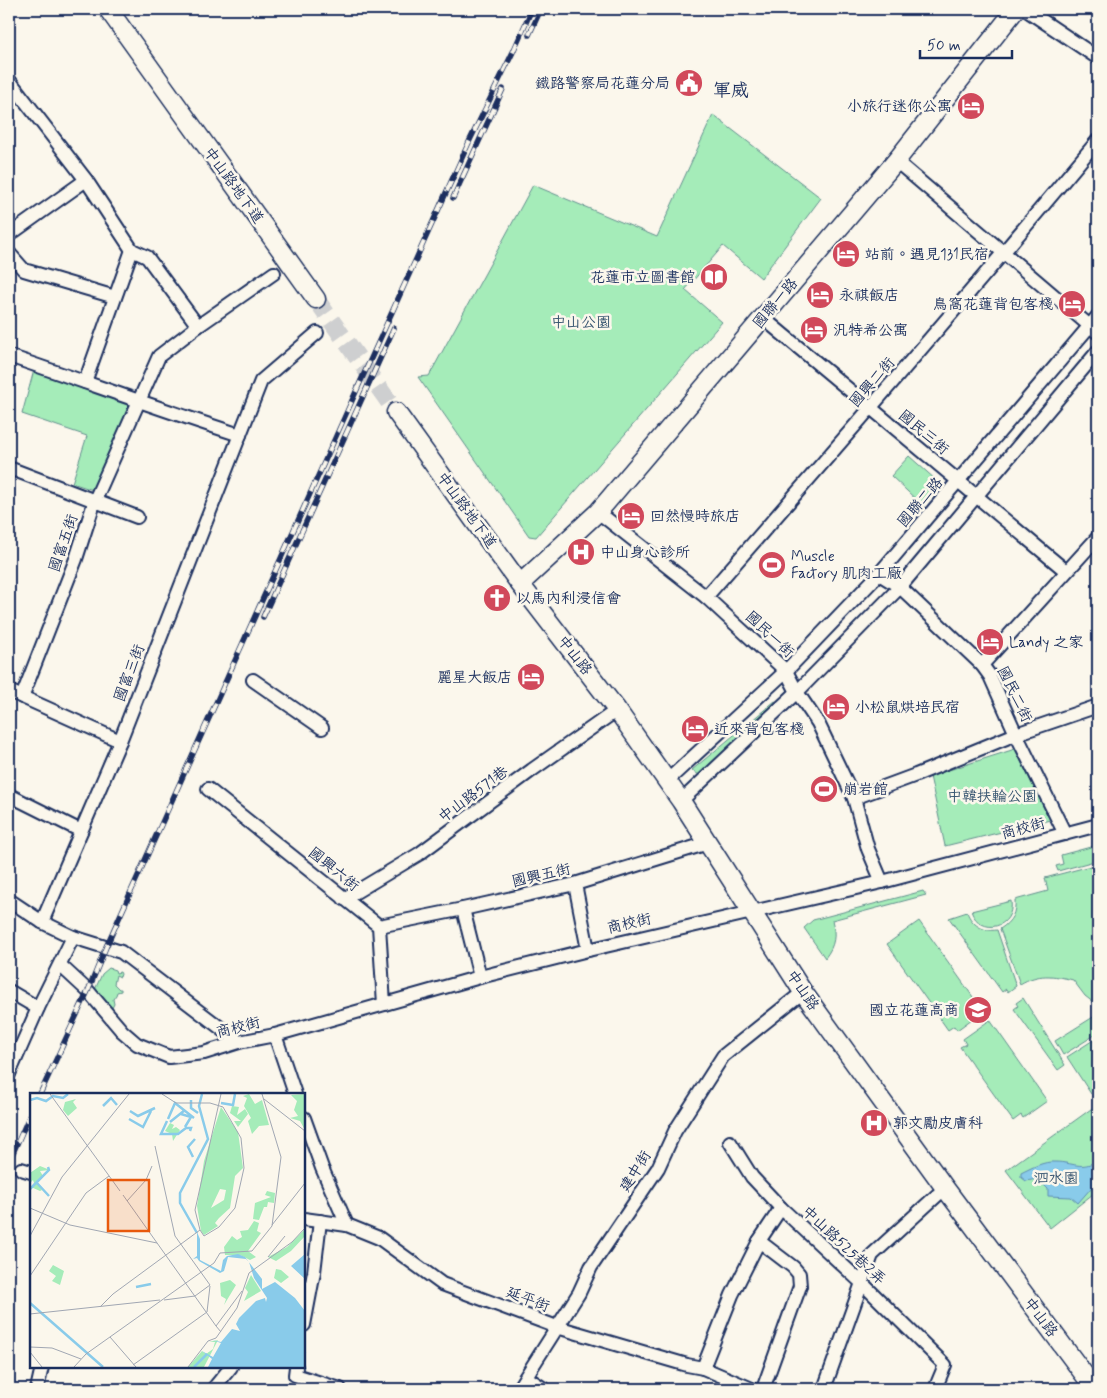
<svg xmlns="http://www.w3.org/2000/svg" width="1107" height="1398" viewBox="0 0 1107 1398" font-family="Mynerve,'LXGW WenKai TC',sans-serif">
<rect width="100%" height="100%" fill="#fbf7ec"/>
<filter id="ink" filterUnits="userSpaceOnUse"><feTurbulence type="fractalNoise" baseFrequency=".02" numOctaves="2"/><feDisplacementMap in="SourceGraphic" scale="10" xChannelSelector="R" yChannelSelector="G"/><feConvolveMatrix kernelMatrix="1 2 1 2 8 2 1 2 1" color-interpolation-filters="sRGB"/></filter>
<g filter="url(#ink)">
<g fill="#a5ecb9" stroke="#608e8c">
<path d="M713,115l108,83 -60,80 -38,-32 -38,44 37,32 -186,215 -7,-1 -111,-159 11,-1 104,-191 124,52z"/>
<path d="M34,370l100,34 -35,88 -27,-9 15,-47 -65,-22z"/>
<path d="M909,456l27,24 -2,14 -11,12 -32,-30z"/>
<path d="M775,701l7,4 -83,70 -7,-5z"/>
<path d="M1015,749l35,71 -105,26 -15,-70z"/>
<path d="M1098,845v15l-40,11 -2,-5 7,-2 -2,-9z"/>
<path d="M1098,864v142l-13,-10 -12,-16c-20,-5 -35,-7 -53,4l-20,-55c12,-8 16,-16 15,-29l33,-9 -3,-13z"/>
<path d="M923,891l3,4 -94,25c4,15 3,25 -7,38l-21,-30 9,-8z"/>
<path d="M1011,901c4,27 -30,36 -40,10z"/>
<path d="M967,912c5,13 16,20 30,18l19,56 -8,6 -2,-3 -4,3 -53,-74z"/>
<path d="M919,921l64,90 -26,19 -3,-4 -6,4 -61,-86z"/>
<path d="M109,968l6,2 1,3 4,-1 1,2 -1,3 -4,-2 -2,9 5,5h2v2l-4,1 -1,3 -3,4 1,5 -3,6 -18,-16 9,-20z"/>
<path d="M1023,998l42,67 -7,5 -44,-61 4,-3 -2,-3z"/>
<path d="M1098,1014v19l-35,22 -8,-14z"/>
<path d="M990,1020l57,81 -24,17 -2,-3 -8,6 -53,-74 6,-3 -3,-5z"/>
<path d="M1098,1037v52l-7,5 -24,-37z"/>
<path d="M1098,1104v86l-48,38 -44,-58z"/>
</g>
<path fill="#89cbea" stroke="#5d8db2" d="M1098,1160v25l-6,2 -14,16 -7,-6 -23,-1v-7l-10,-10 -12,2 -5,-4v-4c10,-5 23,-12 34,-11 18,0 26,9 43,-2z"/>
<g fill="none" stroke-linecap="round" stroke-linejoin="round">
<path stroke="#cecfd0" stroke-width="18" stroke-dasharray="18 9" stroke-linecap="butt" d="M316,299l80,113"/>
<defs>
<g id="street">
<path d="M1025,9l73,49"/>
<path d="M9,80l77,100 46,70 15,7 51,69"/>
<path d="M896,161l202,172"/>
<path d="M9,235l77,-55"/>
<path d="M9,253l15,17 91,27"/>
<path d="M762,317l304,254"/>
<path d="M9,356c77,26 153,54 231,79"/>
<path d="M85,382l47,-132"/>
<path d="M9,468l128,49"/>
<path d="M598,512l108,85 80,74 11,21 21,31 36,75 14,51 14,33"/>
<path d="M879,574l21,13 82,78 8,11 26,58 49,100"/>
<path d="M706,597c132,-151 264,-303 392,-457"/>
<path d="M982,665l116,-128"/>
<path d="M253,680l69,48"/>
<path d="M9,691l111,50"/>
<path d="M22,697l54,-138 19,-59 64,-144 39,-30 76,-53"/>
<path d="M667,781l119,-110 93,-97 219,-258"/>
<path d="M208,789l171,137 5,78"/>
<path d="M9,795l72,36"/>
<path d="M854,798l62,-23 100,-41 82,-28"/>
<path d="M681,801l116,-109 103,-105 198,-236"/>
<path d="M575,884l13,66"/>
<path d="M344,899l75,-45 113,-84 85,-60"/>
<path d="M9,900l33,22 31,15 48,15 118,90"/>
<path d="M463,909l17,68"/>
<path d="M42,922l78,-181 141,-360 56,-48"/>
<path d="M379,926l84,-17 112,-25 133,-41"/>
<path d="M60,965l28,26 34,40 15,13 32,13 35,-4 35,-11 36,-7 205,-58 108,-27 294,-68 216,-57"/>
<path d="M9,991l29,17"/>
<path d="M275,1035l20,59"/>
<path d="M9,1074l29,-66 35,-71"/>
<path d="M304,1118l18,50 25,57"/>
<path d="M730,1142l22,35 29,31 82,76 82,81 -10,24"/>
<path d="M21,1169l10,3"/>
<path d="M304,1219l43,6 32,13 63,46 115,43 130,38 16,3 49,21"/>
<path d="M759,1241l34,26 6,7 1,12 -37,103"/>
<path d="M304,1325l10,-53 6,-51"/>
<path d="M296,1367l-1,8 45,14"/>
<path d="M703,1368l29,-73 27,-54 22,-33"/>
<path d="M526,1377l18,12"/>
<path d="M37,1389l5,-22"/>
<path d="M213,1389l18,-22"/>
<path d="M518,1389l61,-96 12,-26 67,-99 17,-37 48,-75 80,-64"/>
<path d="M824,1389l48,-134 73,-67"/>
</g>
<g id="secondary">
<path d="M108,9l208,290"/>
<path d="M396,412l124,172 97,126 64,91 122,191 142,196 150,201"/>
<path d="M520,584l78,-72 298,-351 120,-152"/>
</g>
</defs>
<use href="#street" stroke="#1b2f5e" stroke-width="16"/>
<use href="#secondary" stroke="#1b2f5e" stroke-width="21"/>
<use href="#street" stroke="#fbf7ec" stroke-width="12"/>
<use href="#secondary" stroke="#fbf7ec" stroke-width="18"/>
<defs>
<g id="rail">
<path d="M529,35l12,-26"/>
<path d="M453,198l50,-109"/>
<path d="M263,617l131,-289"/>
<path d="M40,1094l48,-103 18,-44 253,-562 111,-245 43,-88 19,-43"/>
<path d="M9,1162l22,-50"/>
</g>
</defs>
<use href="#rail" stroke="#1b2f5e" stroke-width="5.5"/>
<use href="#rail" stroke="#fbf7ec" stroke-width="4" stroke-dasharray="11" stroke-linecap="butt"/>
</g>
</g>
<defs>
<symbol id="civic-disc" viewBox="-11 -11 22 22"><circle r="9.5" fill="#d1495b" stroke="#fbf7ec"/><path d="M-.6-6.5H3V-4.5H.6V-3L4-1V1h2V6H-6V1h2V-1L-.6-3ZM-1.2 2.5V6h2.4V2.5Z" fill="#fff"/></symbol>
<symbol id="hotel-disc" viewBox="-11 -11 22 22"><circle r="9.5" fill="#d1495b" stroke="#fbf7ec"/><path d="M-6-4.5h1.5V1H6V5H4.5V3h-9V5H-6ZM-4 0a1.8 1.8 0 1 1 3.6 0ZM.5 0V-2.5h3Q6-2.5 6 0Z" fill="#fff"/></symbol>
<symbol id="library-disc" viewBox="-11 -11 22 22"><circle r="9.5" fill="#d1495b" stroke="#fbf7ec"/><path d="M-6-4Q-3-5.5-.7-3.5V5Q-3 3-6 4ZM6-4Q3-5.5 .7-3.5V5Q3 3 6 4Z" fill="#fff"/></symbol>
<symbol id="hospital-disc" viewBox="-11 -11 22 22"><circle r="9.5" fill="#d1495b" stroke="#fbf7ec"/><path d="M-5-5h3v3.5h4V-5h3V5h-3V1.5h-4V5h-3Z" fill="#fff"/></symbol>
<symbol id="stadium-disc" viewBox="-11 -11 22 22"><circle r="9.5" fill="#d1495b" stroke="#fbf7ec"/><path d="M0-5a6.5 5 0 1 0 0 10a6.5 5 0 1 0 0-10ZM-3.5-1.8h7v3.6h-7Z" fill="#fff"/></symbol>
<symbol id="church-disc" viewBox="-11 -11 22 22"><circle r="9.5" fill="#d1495b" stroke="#fbf7ec"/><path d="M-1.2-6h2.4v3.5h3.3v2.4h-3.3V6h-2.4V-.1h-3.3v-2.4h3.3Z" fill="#fff"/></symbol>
<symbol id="school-disc" viewBox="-11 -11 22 22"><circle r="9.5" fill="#d1495b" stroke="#fbf7ec"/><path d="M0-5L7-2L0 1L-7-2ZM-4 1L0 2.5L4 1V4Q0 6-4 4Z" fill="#fff"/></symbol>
</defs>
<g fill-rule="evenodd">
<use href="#civic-disc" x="673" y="67" width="32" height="32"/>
<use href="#hotel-disc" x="955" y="90" width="32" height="32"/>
<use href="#hotel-disc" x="830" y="238" width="32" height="32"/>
<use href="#library-disc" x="698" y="261" width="32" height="32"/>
<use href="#hotel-disc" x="804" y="279" width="32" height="32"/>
<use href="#hotel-disc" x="1056" y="288" width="32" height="32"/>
<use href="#hotel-disc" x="798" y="314" width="32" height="32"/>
<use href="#hotel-disc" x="615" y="500" width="32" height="32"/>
<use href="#hospital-disc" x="565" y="536" width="32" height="32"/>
<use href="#stadium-disc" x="756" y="549" width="32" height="32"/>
<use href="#church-disc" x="481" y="582" width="32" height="32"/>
<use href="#hotel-disc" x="974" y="626" width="32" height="32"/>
<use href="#hotel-disc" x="515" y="661" width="32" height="32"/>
<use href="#hotel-disc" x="820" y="691" width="32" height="32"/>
<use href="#hotel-disc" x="679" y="713" width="32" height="32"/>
<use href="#stadium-disc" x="808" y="773" width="32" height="32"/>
<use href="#school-disc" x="962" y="994" width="32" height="32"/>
<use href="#hospital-disc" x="858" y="1107" width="32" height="32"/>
</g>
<g text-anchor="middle" stroke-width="5" stroke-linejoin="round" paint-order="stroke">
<g font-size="15" fill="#1b2f5e" stroke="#fbf7ec" text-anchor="start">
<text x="670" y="88" text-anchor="end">鐵路警察局花蓮分局</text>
<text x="952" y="111" text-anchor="end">小旅行迷你公寓</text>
<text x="865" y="259">站前。遇見131民宿</text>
<text x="695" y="282" text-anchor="end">花蓮市立圖書館</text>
<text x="839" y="300">永祺飯店</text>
<text x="1053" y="309" text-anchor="end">鳥窩花蓮背包客棧</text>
<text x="833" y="335">汎特希公寓</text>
<text x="650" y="521">回然慢時旅店</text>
<text x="600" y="557">中山身心診所</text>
<text x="791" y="561">Muscle<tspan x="791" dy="17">Factory 肌肉工廠</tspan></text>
<text x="516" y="603">以馬內利浸信會</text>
<text x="1009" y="647">Landy 之家</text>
<text x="512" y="682" text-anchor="end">麗星大飯店</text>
<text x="855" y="712">小松鼠烘培民宿</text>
<text x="714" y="734">近來背包客棧</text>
<text x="843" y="794">崩岩館</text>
<text x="959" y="1015" text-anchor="end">國立花蓮高商</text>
<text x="893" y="1128">郭文勵皮膚科</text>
</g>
<g font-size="15" fill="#1b2f5e" stroke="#fbf7ec">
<text transform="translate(234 185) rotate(54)" y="5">中山路地下道</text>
<text transform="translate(775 303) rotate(-50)" y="5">國聯一路</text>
<text transform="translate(872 382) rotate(-49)" y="5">國興二街</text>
<text transform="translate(924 432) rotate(40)" y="5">國民三街</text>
<text transform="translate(920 502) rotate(-49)" y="5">國聯二路</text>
<text transform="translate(467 510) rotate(54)" y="5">中山路地下道</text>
<text transform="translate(63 543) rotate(-71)" y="5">國富五街</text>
<text transform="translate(770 634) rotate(43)" y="5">國民一街</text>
<text transform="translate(575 655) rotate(52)" y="5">中山路</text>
<text transform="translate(129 673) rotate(-69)" y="5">國富三街</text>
<text transform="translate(1015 694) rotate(64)" y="5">國民二街</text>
<text transform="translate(473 794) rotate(-37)" y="5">中山路571巷</text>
<text transform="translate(1023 828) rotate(-15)" y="5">商校街</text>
<text transform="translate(334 869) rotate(39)" y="5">國興六街</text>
<text transform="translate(541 875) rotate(-13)" y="5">國興五街</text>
<text transform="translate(629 923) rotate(-13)" y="5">商校街</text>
<text transform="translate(803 990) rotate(56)" y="5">中山路</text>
<text transform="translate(238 1027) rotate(-14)" y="5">商校街</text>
<text transform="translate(635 1171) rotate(-58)" y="5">建中街</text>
<text transform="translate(844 1245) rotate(43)" y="5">中山路525巷2弄</text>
<text transform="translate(528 1299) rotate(21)" y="5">延平街</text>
<text transform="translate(1041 1317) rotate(53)" y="5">中山路</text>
</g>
<g font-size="15" fill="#375570" stroke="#fbf7ec">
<text x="581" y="327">中山公園</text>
<text x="992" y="801">中韓扶輪公園</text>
<text x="1056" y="1183">泗水園</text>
</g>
<g font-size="18" fill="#1b2f5e" stroke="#fbf7ec">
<text x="731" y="96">軍威</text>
</g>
</g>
<g transform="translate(30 1093)">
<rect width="275" height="275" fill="#fbf7ec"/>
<path d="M219,1l6,10 7,-4 7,25 -10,1 -7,8 -4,-13 3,-3 -7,-12 3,-8 -4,-2zM275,1v36l-5,-9 -10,-3 8,-2 -4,-6 3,-9 -6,-6zM46,6l-3,3 4,6 -9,8 -5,-6 2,-8zM202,13l7,1 -2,8 8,-6 3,5 -10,13 -4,-6h7l-11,-8zM191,14l17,25 5,36 -8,8 -5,32 -11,10 -4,5 3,3 -14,9 -3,-4 -4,-25 7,-45zM190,96l6,1 -2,10 -13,8zM140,30l4,2 -2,4 4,-2 4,3 -7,11 -1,-7 -7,-3zM10,73l10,4 -10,1 3,5 -6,6 5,8 -2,1 -9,-4 3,-4 -1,-3 -3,3v-10zM237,98l8,2 -1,10 -6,-1 -1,5h-3l-5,13 -6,-1 2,-16 16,-6 -6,-2zM224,128l5,2 -2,8 4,2 -13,18 8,6 -6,3 -10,-5h-15l-1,-8 8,-11 5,4 5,-3 -2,-6 8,-1zM275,136v7l-14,15 -15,10 -8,-4 19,-10zM23,172l11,6 -4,14 -8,-4 4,-5 -7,-5zM246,176l5,1 8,7 -8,6 -7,-5zM221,182l10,16 -17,10 4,-9 -3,-4zM200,187l6,5 -12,20 2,-6 -5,-3 -1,-13zM188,247l-14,27h-16l14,-16 4,3 7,-5 2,-7h-6z" fill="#a5ecb9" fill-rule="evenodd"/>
<path d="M167,139l3,7v21l21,11 2,-11 4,-4 11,-2 7,3 17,22v10l13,-7 20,16 10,13v56h-97l4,-8 -10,-8 11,6 8,-14 -9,-3 9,2 11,-13 8,2 -4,-7 3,-6 17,-17 9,-3 1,4 1,-4 -13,-20 -5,-16 -3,-3 -18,-2 -4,14 -4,2 -21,-12 -2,-3 -4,1 4,-3zM275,161v25l-14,-13z" fill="#89cbea"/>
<path fill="none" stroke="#89cbea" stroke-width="2.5" d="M0,7l7,-2 9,3 7,-5 10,2 5,-4M161,7v8l7,5M191,10l12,2 2,-11M73,13l8,-8 6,7M100,18l8,5 17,-8M151,21l10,3 -6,10M99,26l14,8 8,-16M138,26l7,-16 19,15M137,28l-6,13h17l8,-6h5l-1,3M140,29l15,-12M163,64l-5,-10 7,-8M7,90l12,13M0,96l19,-19 -1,-3M167,140l-17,-30v-10l28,-54 -9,-33 3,-12M106,194l15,-3M0,210l73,64M164,274l13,-13M271,274l4,-15"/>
<path fill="none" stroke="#a1a7b3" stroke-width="1" d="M20,1l70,97M132,1l14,9h34l13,4 18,31 3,30 -9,40 -16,19 -15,9 -4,-6M234,6l41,32M125,53l20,90 35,49M93,102l93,131M97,108l19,-21 6,-14M0,115l40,17 87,18M242,132l33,-42M0,143l32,-59 67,-83M238,164l17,-21M0,183l56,-83 23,-17M134,207l31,-4 15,-11M70,214l13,-13 87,-64 -5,-20 26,-116M177,219l3,-26M0,221l130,-14M191,239l-5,-6 26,-35M80,244l26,30M0,254l22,1 29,11M0,259l12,15M103,272l74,-53M44,274l12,-13 128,-91 6,-10 32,-2 20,-25 9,-69 -19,-63M158,274l20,-26 8,-3 21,-30 12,-35 43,-31 13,-14"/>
<path fill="#e8590c" fill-opacity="0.15" stroke="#e8590c" stroke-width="2.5" d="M78,87h41v51h-41z"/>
<rect width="275" height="275" fill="none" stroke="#1b2f5e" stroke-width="2.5"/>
</g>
<rect width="1107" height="1398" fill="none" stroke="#fbf7ec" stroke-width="30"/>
<rect x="15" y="15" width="1077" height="1368" fill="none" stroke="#1b2f5e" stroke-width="2" filter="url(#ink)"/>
<path d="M920 50v8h92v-8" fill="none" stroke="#1b2f5e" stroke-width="2.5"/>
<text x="927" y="50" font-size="15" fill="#1b2f5e" stroke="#fbf7ec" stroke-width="4" paint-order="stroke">50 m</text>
</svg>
